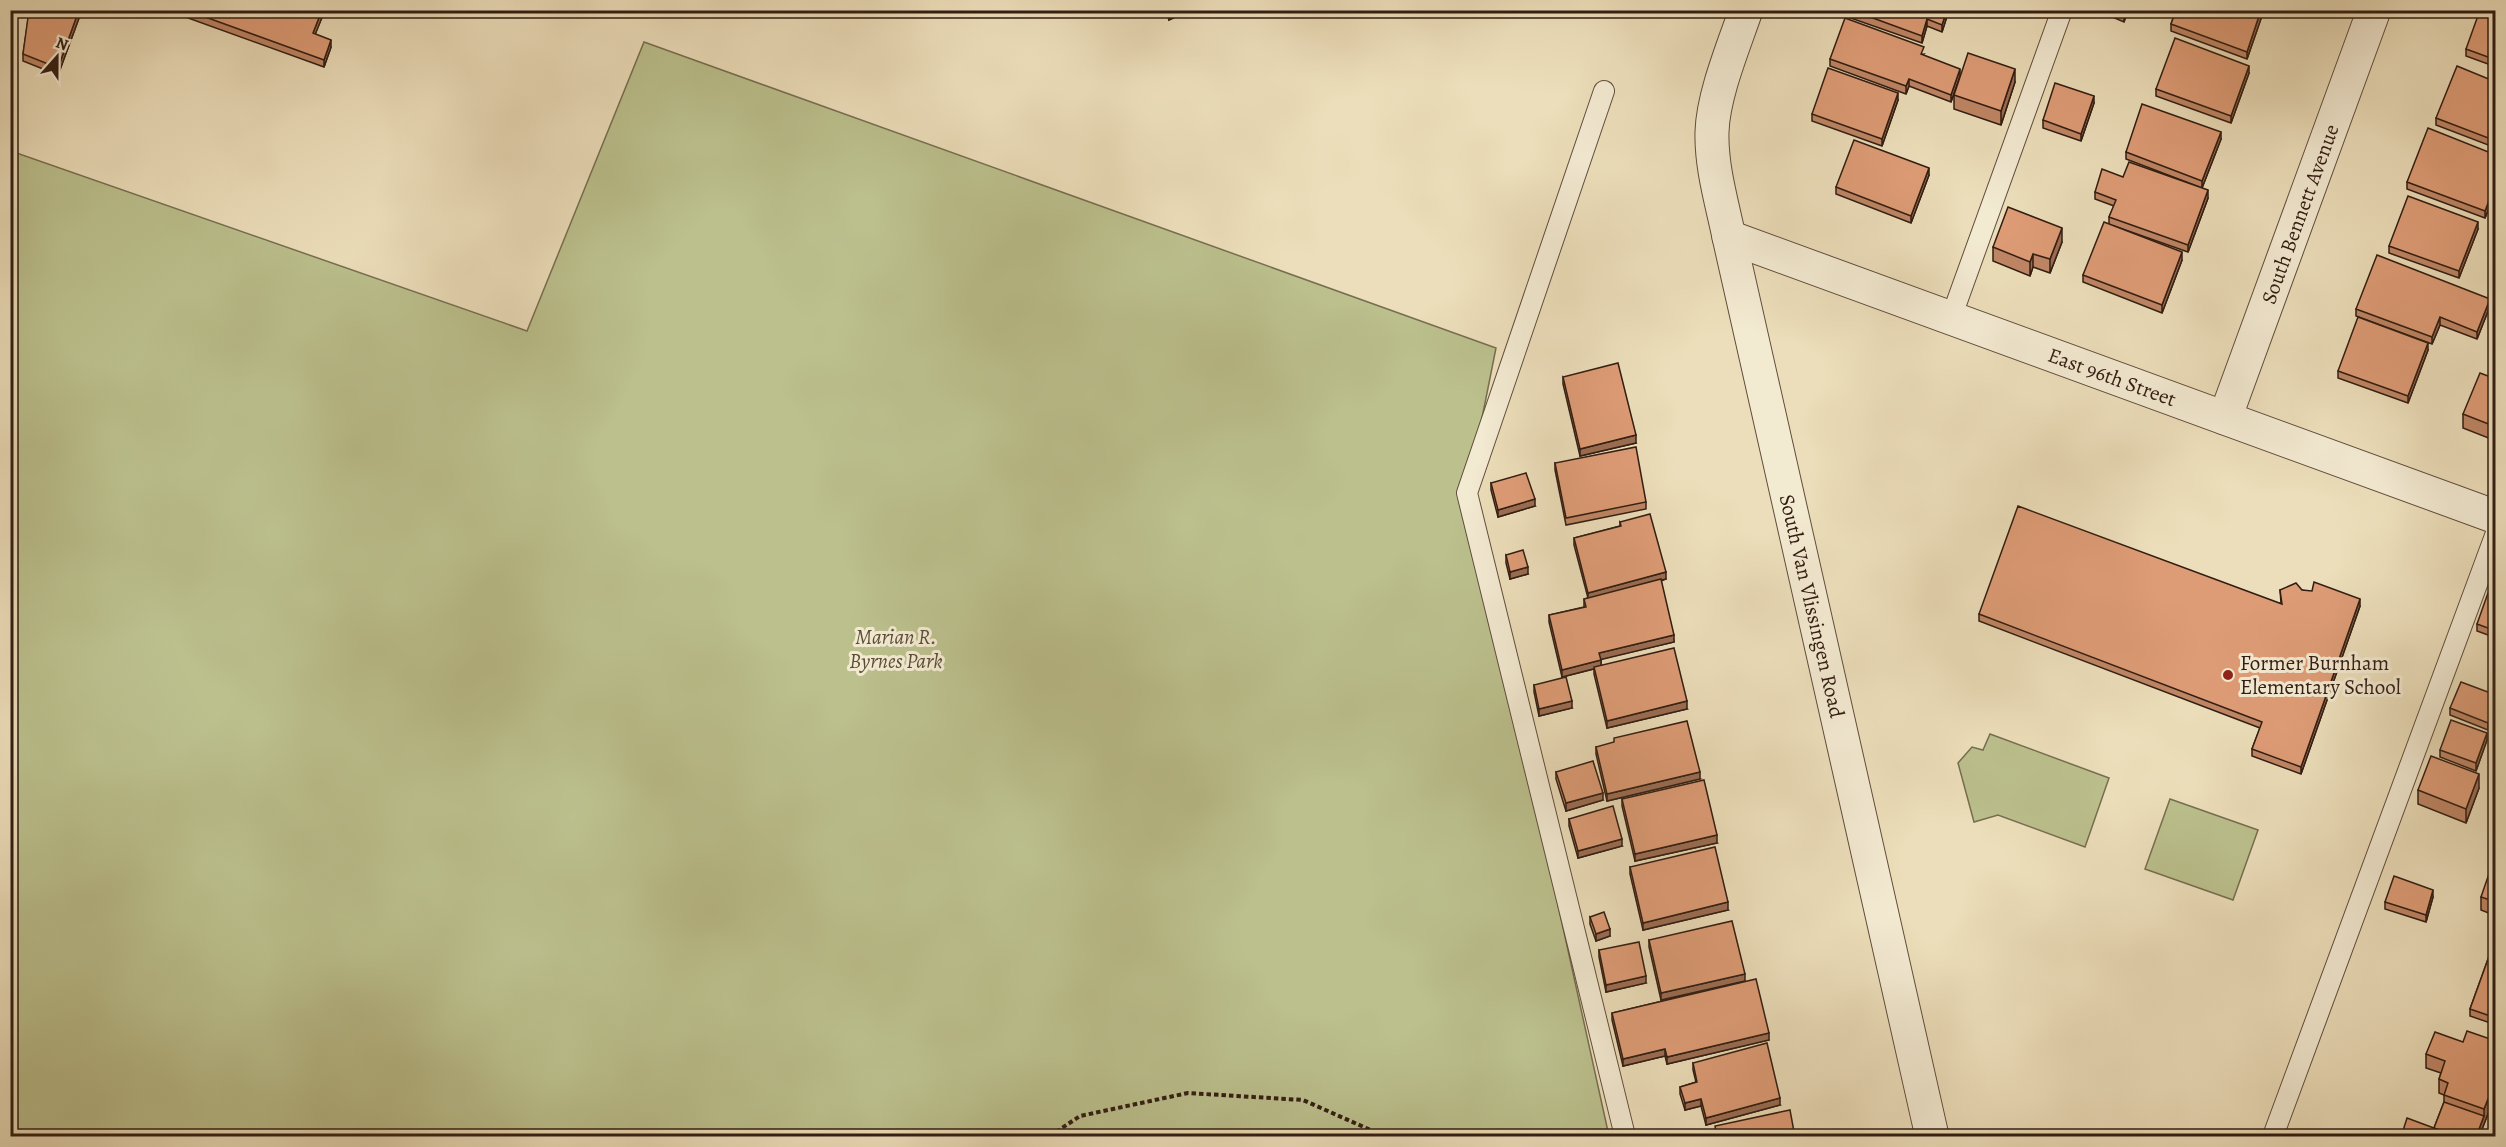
<svg xmlns="http://www.w3.org/2000/svg" width="2506" height="1147" viewBox="0 0 2506 1147" font-family="Alegreya,serif">
<rect width="100%" height="100%" fill="#ecdeba"/>
<filter id="stains"><feTurbulence type="fractalNoise" baseFrequency=".00333" numOctaves="4"/><feColorMatrix values="0 0 0 0 .2 0 0 0 0 .09 0 0 0 0 .02 0 0 0 .5 -.17"/></filter>
<radialGradient id="worn" r=".72"><stop offset=".6" stop-color="#630" stop-opacity="0"/><stop offset="1" stop-color="#630" stop-opacity=".3"/></radialGradient>
<g fill="#bbc08d" stroke="#766e50" stroke-width="1.5">
<path d="M644,42l852,306 -29,145 142,643h-1598v-985l516,180z"/>
<path d="M1990,734l119,44 -24,69 -87,-32 -24,7 -16,-59 14,-16 11,3z"/>
<path d="M2170,799l88,31 -25,70 -88,-31z"/>
</g>
<g fill="none" stroke-linecap="round" stroke-linejoin="round">
<defs>
<g id="service">
<path d="M1604,91l-137,402 158,643"/>
<path d="M1951,318l111,-308"/>
<path d="M2273,1136l223,-603"/>
</g>
<g id="minor">
<path d="M1746,10c-12,35 -33,85 -34,122 -1,35 10,71 17,105l203,899"/>
<path d="M1729,237l767,280"/>
<path d="M2225,418l149,-408"/>
</g>
</defs>
<use href="#service" stroke="#604d3c" stroke-width="22"/>
<use href="#minor" stroke="#604d3c" stroke-width="35"/>
<path stroke="#311d12" stroke-width="4" stroke-dasharray="4.5 3" stroke-linecap="butt" d="M1050,1136l30,-20 108,-23 115,7 81,36"/>
<use href="#service" stroke="#f3ead2" stroke-width="20"/>
<use href="#minor" stroke="#f3ead2" stroke-width="33"/>
</g>
<g fill="#bf8665" stroke="#311d12" stroke-width="1.5">
<path d="M19,10h63l-24,65 -35,-14v-7l6,-40z"/>
<path d="M166,10h159l-10,24 16,13 -7,20z"/>
<path d="M1165,10h25l-21,10z"/>
<path d="M1842,10h107l-7,22 -15,-6 -5,17 -80,-28z"/>
<path d="M2096,10h32l-4,12z"/>
<path d="M2176,10h88l-17,49 -76,-28v-7z"/>
<path d="M2496,10v57l-30,-11v-7z"/>
<path d="M1924,54l-1,1 37,21 -9,26 -42,-16 -3,8 -76,-28v-7z"/>
<path d="M2249,73l-18,50 -75,-27v-7z"/>
<path d="M2015,82l-14,43 -47,-16v-14z"/>
<path d="M2496,82v66l-60,-23v-7z"/>
<path d="M1898,100l-16,46 -70,-25v-7z"/>
<path d="M2094,103l-13,38 -38,-13v-8z"/>
<path d="M2221,139l-19,49 -76,-29v-7z"/>
<path d="M2496,155v35l-11,28 -78,-29v-7z"/>
<path d="M1929,175l-18,48 -75,-29v-7z"/>
<path d="M2123,177l85,21 -20,54 -74,-26 68,34 -20,53 -79,-31v-7l26,-51v-7l5,-11 -19,-7v-7z"/>
<path d="M2478,229l-19,49 -70,-25v-7z"/>
<path d="M2062,242l-12,31 -17,-6 -3,9 -37,-15v-14z"/>
<path d="M2490,306l-13,33 -37,-14 -8,19 -76,-28v-7z"/>
<path d="M2428,350l-20,53 -70,-25v-7z"/>
<path d="M1563,377l73,66 -56,13 -17,-72z"/>
<path d="M2496,379v62l-33,-13v-14z"/>
<path d="M1555,463l91,39v7l-80,16 -11,-55z"/>
<path d="M1491,483l44,23 -37,11 -7,-27z"/>
<path d="M1620,522l46,57 -5,2 13,61 -73,17v6l86,44 -80,19 -13,-54v-5l-32,8 -13,-55v-7l35,-8v-8l4,-1 -14,-53v-7l46,-12z"/>
<path d="M1506,555l22,19 -18,5 -4,-16z"/>
<path d="M2280,590h22l58,16 -59,168 -49,-18v-7l8,-21 -281,-107v-7l302,-11z"/>
<path d="M2496,596v42l-19,-7v-7z"/>
<path d="M1534,685l38,23 -33,8 -5,-24z"/>
<path d="M2496,695v16l-8,19 -38,-15v-7z"/>
<path d="M2487,740l-11,31 -36,-14v-7z"/>
<path d="M1596,747l104,32 -93,22 -11,-47z"/>
<path d="M1556,772l47,28 -37,11 -10,-32z"/>
<path d="M2479,788l-13,35 -48,-19v-14z"/>
<path d="M1622,799l95,44 -82,18 -13,-55z"/>
<path d="M1569,819l53,27 -44,12 -9,-32z"/>
<path d="M1630,867l98,43 -85,20 -13,-56z"/>
<path d="M2496,870v46l-15,-6v-13z"/>
<path d="M2433,897l-7,25 -41,-13v-7z"/>
<path d="M1590,917l20,19 -14,5 -6,-17z"/>
<path d="M2496,937v88l-26,-9v-7z"/>
<path d="M1649,940l96,41 24,59 -102,24 -2,-8 -42,10 -11,-46v-7l126,-30 -77,17 -12,-53z"/>
<path d="M1599,950l47,33 -40,9 -7,-35z"/>
<path d="M2496,1041v52l-17,44 -45,-9 10,-26v-7l-5,-2v-14l2,-6 -15,-5v-14l37,-12z"/>
<path d="M1693,1063l87,42 -74,20 -5,-19 -16,4 -5,-16v-7l16,-5 -3,-12z"/>
</g>
<g fill="#9b6d53" stroke="#311d12" stroke-width="1.5">
<path d="M79,10h3l-24,65v-7z"/>
<path d="M322,10h3l-12,30v-7z"/>
<path d="M1169,10h21l-21,10z"/>
<path d="M1947,10h2l-7,22v-7z"/>
<path d="M2125,10h3l-4,12v-7z"/>
<path d="M2261,10h3l-17,49v-7z"/>
<path d="M1927,19v7l-5,17v-7z"/>
<path d="M331,40v7l-7,20v-7z"/>
<path d="M2249,66v7l-18,50v-7z"/>
<path d="M1960,69v7l-9,26v-7z"/>
<path d="M2015,69v13l-14,43v-14z"/>
<path d="M1909,79v7l-3,8v-8z"/>
<path d="M1898,93v7l-16,46v-7z"/>
<path d="M2094,96v7l-13,38v-7z"/>
<path d="M2221,132v7l-19,49v-7z"/>
<path d="M1929,168v7l-18,48v-7z"/>
<path d="M2496,183v7l-11,28v-7z"/>
<path d="M2208,190v8l-20,54v-7z"/>
<path d="M2478,222v7l-19,49v-7z"/>
<path d="M2062,228v14l-12,31v-14z"/>
<path d="M2182,252v8l-20,53v-8z"/>
<path d="M2033,254v13l-3,9v-14z"/>
<path d="M2490,299v7l-13,33v-7z"/>
<path d="M2440,317v8l-8,19v-7z"/>
<path d="M2428,343v7l-20,53v-7z"/>
<path d="M1636,435v8l-56,13v-7z"/>
<path d="M1535,499v7l-37,11v-7z"/>
<path d="M1528,567v7l-18,5v-7z"/>
<path d="M1666,572v7l-78,21v-7z"/>
<path d="M2360,599v7l-59,168v-7z"/>
<path d="M1674,635v7l-75,18v-7z"/>
<path d="M1601,660v7l-39,10v-7z"/>
<path d="M1572,701v7l-33,8v-7z"/>
<path d="M1687,701v8l-80,19v-7z"/>
<path d="M2496,704v7l-8,19v-7z"/>
<path d="M2487,733v7l-11,31v-8z"/>
<path d="M1700,772v7l-93,22v-7z"/>
<path d="M2479,774v14l-13,35v-14z"/>
<path d="M1603,793v7l-37,11v-8z"/>
<path d="M1717,835v8l-82,18v-7z"/>
<path d="M1622,839v7l-44,12v-7z"/>
<path d="M2433,890v7l-7,25v-7z"/>
<path d="M1728,902v8l-85,20v-7z"/>
<path d="M1610,929v7l-14,5v-7z"/>
<path d="M1745,974v7l-84,19v-7z"/>
<path d="M1646,976v7l-40,9v-7z"/>
<path d="M1769,1033v7l-102,24v-7z"/>
<path d="M1665,1049v7l-42,10v-7z"/>
<path d="M2496,1079v14l-17,44h-3l8,-21v-7z"/>
<path d="M1780,1098v7l-74,20v-7z"/>
<path d="M1701,1099v7l-16,4v-7z"/>
</g>
<g fill="#de9c76" stroke="#311d12" stroke-width="1.5">
<path d="M29,10h50l-21,58 -35,-14z"/>
<path d="M186,10h136l-9,23 18,7 -7,20z"/>
<path d="M1851,10h96l-5,15 -15,-6 -5,17z"/>
<path d="M2113,10h12l-1,5z"/>
<path d="M2176,10h85l-14,42 -76,-28z"/>
<path d="M2480,10h16v50l-30,-11z"/>
<path d="M1845,18l79,29 -3,7 39,15 -9,26 -42,-16 -3,7 -76,-27z"/>
<path d="M2175,38l74,28 -18,50 -75,-27z"/>
<path d="M1968,53l47,16 -14,42 -47,-16z"/>
<path d="M2457,66l39,16v59l-60,-23z"/>
<path d="M1828,68l70,25 -16,46 -70,-25z"/>
<path d="M2055,83l39,13 -13,38 -38,-14z"/>
<path d="M2142,104l79,28 -19,49 -76,-29z"/>
<path d="M2428,128l68,27v28l-11,28 -78,-29z"/>
<path d="M1854,140l75,28 -18,48 -75,-29z"/>
<path d="M2129,162l79,28 -20,55 -79,-28 7,-17 -21,-8 7,-23 21,8z"/>
<path d="M2408,196l70,26 -19,49 -70,-25z"/>
<path d="M2008,207l54,21 -12,31 -17,-5 -3,8 -37,-15z"/>
<path d="M2104,222l78,30 -20,53 -79,-30z"/>
<path d="M2377,255l113,44 -13,33 -37,-15 -8,20 -76,-28z"/>
<path d="M2358,317l70,26 -20,53 -70,-25z"/>
<path d="M1618,363l18,72 -56,14 -17,-72z"/>
<path d="M2480,373l16,6v48l-33,-13z"/>
<path d="M1636,447l10,55 -80,16 -11,-55z"/>
<path d="M1526,473l9,26 -37,11 -7,-27z"/>
<path d="M2018,506l264,98 -2,-14 16,-7 6,7 10,1 2,-9 46,17 -59,168 -49,-18 10,-27 -283,-108z"/>
<path d="M1650,514l16,58 -78,21 -14,-55 47,-12 -1,-4z"/>
<path d="M1523,550l5,17 -18,5 -4,-17z"/>
<path d="M1661,579l13,56 -75,18 2,7 -39,10 -13,-55 37,-8 -2,-8z"/>
<path d="M2488,593l8,3v35l-19,-7z"/>
<path d="M1674,648l13,53 -80,20 -13,-54z"/>
<path d="M1566,677l6,24 -33,8 -5,-24z"/>
<path d="M2461,682l35,13v9l-8,19 -38,-15z"/>
<path d="M2451,720l36,13 -11,30 -36,-13z"/>
<path d="M1687,721l13,51 -93,22 -11,-47 18,-5v-4z"/>
<path d="M2431,756l48,18 -13,35 -48,-19z"/>
<path d="M1593,761l10,32 -37,10 -10,-31z"/>
<path d="M1704,780l13,55 -82,19 -13,-55z"/>
<path d="M1613,806l9,33 -44,12 -9,-32z"/>
<path d="M1715,847l13,55 -85,21 -13,-56z"/>
<path d="M2491,868l5,2v32l-15,-5z"/>
<path d="M2394,876l39,14 -7,25 -41,-13z"/>
<path d="M1604,912l6,17 -14,5 -6,-17z"/>
<path d="M1732,921l13,53 -84,19 -12,-53z"/>
<path d="M2496,937v81l-26,-9z"/>
<path d="M1639,942l7,34 -40,9 -7,-35z"/>
<path d="M1756,979l13,54 -102,24 -2,-8 -42,10 -11,-46z"/>
<path d="M2467,1031l29,10v38l-12,30 -40,-14 4,-12 -9,-4 6,-18 -19,-7 9,-22 28,10z"/>
<path d="M1767,1043l13,55 -74,20 -5,-19 -16,4 -5,-16 17,-5 -4,-19z"/>
<path d="M2444,1102l40,14 -8,21h-18l-24,-9z"/>
<path d="M1790,1110l5,27h-94l15,-4 -1,-7z"/>
<path d="M2407,1118l51,19h-57z"/>
</g>
<circle fill="#8f2418" stroke="#f3ead2" stroke-width="2" cx="2228" cy="675" r="6"/>
<g text-anchor="middle" stroke-width="6" stroke-linejoin="round" paint-order="stroke">
<g font-size="21" fill="#311d12" stroke="#f3ead2">
<text transform="translate(2300 214) rotate(-70)" y="7">South Bennett Avenue</text>
<text transform="translate(2112 377) rotate(20)" y="7">East 96th Street</text>
<text transform="translate(1812 606) rotate(77)" y="7">South Van Vlissingen Road</text>
</g>
<g font-size="21" font-style="italic" fill="#5a4e37" stroke="#f3ead2">
<text x="896" y="644">Marian R.<tspan x="896" dy="24">Byrnes Park</tspan></text>
</g>
<g font-size="21" fill="#311d12" stroke="#f3ead2" text-anchor="start">
<text x="2240" y="670">Former Burnham<tspan x="2240" dy="24">Elementary School</tspan></text>
</g>
</g>
<rect width="2506" height="1147" fill="none" stroke="#ecdeba" stroke-width="36"/>
<rect x="12" y="12" width="2482" height="1123" fill="none" stroke="#311d12" stroke-width="3"/>
<rect x="18" y="18" width="2470" height="1111" fill="none" stroke="#311d12" stroke-width="1.5"/>
<g transform="translate(57 57) rotate(21)" stroke="#f3ead2" stroke-width="4.5" paint-order="stroke">
<path d="M0-4.5L10 22L0 15L-10 22Z" fill="#311d12"/>
<text y="-9" font-size="16" font-weight="bold" text-anchor="middle" fill="#311d12">N</text>
</g>
<rect width="100%" height="100%" filter="url(#stains)"/>
<rect width="100%" height="100%" fill="url(#worn)"/>
</svg>
